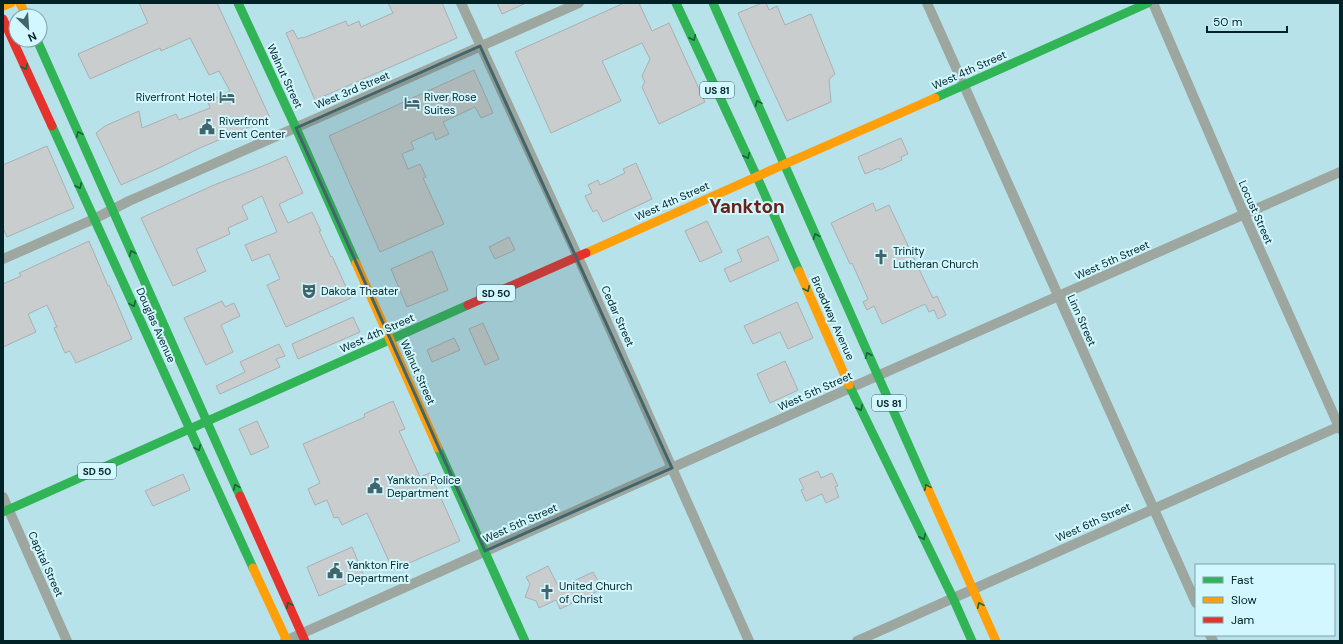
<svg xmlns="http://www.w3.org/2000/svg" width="1343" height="644" viewBox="0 0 1343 644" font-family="'DM Sans',sans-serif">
<rect width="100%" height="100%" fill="#b8e2ea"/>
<g fill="#c9cdce" stroke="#abafb1">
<path d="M139,3h78l53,115 -70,30 -41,20 -38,17 -25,-52 9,-7 34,-15 3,17 34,-14 3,6 31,-12 -2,-6 22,-11 -11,-20 -10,4 -19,-37 -29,13 -1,-3 -70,31 -12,-25 70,-31z"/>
<path d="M388,3h54l15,35 -142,62 -29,-67 7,-3 5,9 5,-2v1l43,-17 2,5 11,-5 2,6 32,-14z"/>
<path d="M497,3h29l-24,11z"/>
<path d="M624,3h15l13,28 17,-8 36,79 -46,22 -17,-37 3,-5 -3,-6 8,-17 -8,-16 -40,18 19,40 -70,32 -36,-81z"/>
<path d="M762,3h4l3,7 8,-4 8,19 26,-11 24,60 -6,5 2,23 -44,19 -37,-80 -12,-28z"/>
<path d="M474,70l19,43 -12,5 -6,-11 -32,15 6,12 -13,6 -3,-8 -22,10 3,7 -12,5 6,15 12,-5 6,13 -3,1 21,46 -64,28 -51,-116z"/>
<path d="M901,138l7,16 -7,3 1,3 -22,10 -1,-2 -14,6 -7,-17z"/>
<path d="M47,146l27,62 -67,29 -4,-9v-63z"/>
<path d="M286,156l17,37 -24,11 9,19 24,-11 9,19h-2l12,26 1,-1 19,42 -65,29 -19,-42 13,-6 -11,-25 -17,7 -7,-16 32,-13 -15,-36 -20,10 6,13 -20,9 2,6 -34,15 10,22 -33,15 -32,-68 73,-33 49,-19z"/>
<path d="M636,163l16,36 -49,23 -6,-12 -4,2 -8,-16 7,-3 -4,-8 10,-5 2,5 25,-12 -2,-4z"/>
<path d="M873,203l3,8 13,-6 38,81 6,12 4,-2 9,19 -8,4 -4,-9 -5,2 -4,-8 -43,20 -8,-18 -7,4 -4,-8 5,-3 -16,-36 -2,1 -19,-41z"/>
<path d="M707,221l15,31 -22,10 -15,-31z"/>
<path d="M768,236l11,24 -49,22 -6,-13 18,-8 -5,-11z"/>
<path d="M509,237l6,13 -20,9 -6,-12z"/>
<path d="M89,241l19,45 1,-1 23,54 -56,24 -6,-12 -5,2 -11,-25 3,-1 -10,-22 -19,9 8,18 -33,15v-63l18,-8 -2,-3z"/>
<path d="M432,251l16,39 -41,17 -16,-38z"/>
<path d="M222,301l3,6 9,-4 6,13 -19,9 12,27 -27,13 -22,-47z"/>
<path d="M797,302l16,36 -25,11 -8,-17 -27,12 -9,-18z"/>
<path d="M353,317l7,15 -62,27 -6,-15z"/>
<path d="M483,323l16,36 -14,6 -16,-36z"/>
<path d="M454,338l6,12 -28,12 -5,-12z"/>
<path d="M279,344l6,12 -9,3 4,8 -60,27 -4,-8 29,-14 -5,-10z"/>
<path d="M785,361l13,29 -28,13 -13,-29z"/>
<path d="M393,401l12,28 -6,2 21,46 10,-4 30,68 -67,29 -26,-57 -25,12 -4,-8 -4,1 -7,-18 -12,5 -7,-16 12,-6 -17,-39 62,-27 -1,-3z"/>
<path d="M257,421l12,26 -18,8 -12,-26z"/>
<path d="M818,471l3,7 11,-5 6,13 -3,1 4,10 -13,6 -4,-9 -16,7 -5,-11 3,-1 -5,-10z"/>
<path d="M183,474l7,16 -37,16 -8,-15z"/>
<path d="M352,547l12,29 -45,20 -12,-29z"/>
<path d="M548,566l11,22 34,-16 9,17 -42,20 -4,-9 -17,8 -3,-7 -11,-4 5,-13 -4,-7z"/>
</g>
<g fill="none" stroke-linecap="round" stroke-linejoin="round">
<g stroke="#9da69f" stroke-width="10">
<path d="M461,3l117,254 171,384"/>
<path d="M927,3l269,600"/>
<path d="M1153,3l91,211 96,215"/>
<path d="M3,259l91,-40 35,-18 450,-198"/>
<path d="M3,497l64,144"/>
<path d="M1210,635l3,6"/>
<path d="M285,641l592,-265 463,-204"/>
<path d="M857,641l483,-215"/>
</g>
<g stroke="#30b455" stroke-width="9">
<path d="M238,3l58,125 60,135"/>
<path d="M676,3l81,174 42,94"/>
<path d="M713,3l215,486"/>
<path d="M37,40l203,456"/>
<path d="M935,98l213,-95"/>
<path d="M52,126l201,442"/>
<path d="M849,385l104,213 19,43"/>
<path d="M438,448l87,193"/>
<path d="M3,512l465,-207"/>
</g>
<g stroke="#ff9f0a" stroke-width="9">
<path d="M20,3l6,13"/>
<path d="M3,6l8,-3"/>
<path d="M785,164l150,-66"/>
<path d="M586,253l199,-89"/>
<path d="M356,263l82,185"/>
<path d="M799,271l50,114"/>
<path d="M928,489l68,152"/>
<path d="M253,568l34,73"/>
</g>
<g stroke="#e5322d" stroke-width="9">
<path d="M3,19l49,107"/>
<path d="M468,305l118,-52"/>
<path d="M240,496l65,145"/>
</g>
</g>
<defs><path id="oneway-chevron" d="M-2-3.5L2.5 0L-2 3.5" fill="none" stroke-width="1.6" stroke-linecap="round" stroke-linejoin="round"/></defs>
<g stroke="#16643c">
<use href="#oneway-chevron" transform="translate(693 38) rotate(65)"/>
<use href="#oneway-chevron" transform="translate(25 67) rotate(65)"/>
<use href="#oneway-chevron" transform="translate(758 103) rotate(-114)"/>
<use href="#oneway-chevron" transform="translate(79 134) rotate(-114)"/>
<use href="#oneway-chevron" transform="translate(747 156) rotate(65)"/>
<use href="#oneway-chevron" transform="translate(79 186) rotate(65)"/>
<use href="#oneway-chevron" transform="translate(816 236) rotate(-113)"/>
<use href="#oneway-chevron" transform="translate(132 253) rotate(-114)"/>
<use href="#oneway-chevron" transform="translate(807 289) rotate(66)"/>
<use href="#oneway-chevron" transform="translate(133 304) rotate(66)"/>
<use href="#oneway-chevron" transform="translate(868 355) rotate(-113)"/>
<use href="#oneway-chevron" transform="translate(860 408) rotate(64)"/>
<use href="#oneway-chevron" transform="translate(198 448) rotate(65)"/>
<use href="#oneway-chevron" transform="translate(236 487) rotate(-114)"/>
<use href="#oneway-chevron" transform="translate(927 487) rotate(-114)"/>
<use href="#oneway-chevron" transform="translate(923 537) rotate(64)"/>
<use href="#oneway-chevron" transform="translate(289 605) rotate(-114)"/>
<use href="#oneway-chevron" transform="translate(980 605) rotate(-114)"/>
</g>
<path fill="#41656b" fill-opacity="0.2" stroke="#41656b" stroke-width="3" stroke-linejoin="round" d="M480,46l192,422 -187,83 -189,-423z"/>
<defs>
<symbol id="hotel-bare" viewBox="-9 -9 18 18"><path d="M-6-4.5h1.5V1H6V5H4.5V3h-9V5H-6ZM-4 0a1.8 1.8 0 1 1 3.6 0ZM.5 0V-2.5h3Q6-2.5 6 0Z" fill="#41656b" stroke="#d2f7fe" stroke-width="2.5" paint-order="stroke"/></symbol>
<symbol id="civic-bare" viewBox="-9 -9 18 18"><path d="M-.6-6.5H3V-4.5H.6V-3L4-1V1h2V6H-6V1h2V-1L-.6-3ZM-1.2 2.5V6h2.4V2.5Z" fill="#41656b" stroke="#d2f7fe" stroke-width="2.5" paint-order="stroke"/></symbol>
<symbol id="church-bare" viewBox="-9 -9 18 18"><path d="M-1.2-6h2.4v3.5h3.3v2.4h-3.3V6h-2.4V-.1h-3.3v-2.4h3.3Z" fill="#41656b" stroke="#d2f7fe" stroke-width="2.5" paint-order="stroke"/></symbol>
<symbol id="theatre-bare" viewBox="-9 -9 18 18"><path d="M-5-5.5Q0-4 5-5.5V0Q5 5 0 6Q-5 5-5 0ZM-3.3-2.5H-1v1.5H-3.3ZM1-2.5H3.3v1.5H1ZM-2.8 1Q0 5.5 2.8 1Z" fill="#41656b" stroke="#d2f7fe" stroke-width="2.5" paint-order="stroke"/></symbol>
</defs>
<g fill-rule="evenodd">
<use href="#hotel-bare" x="216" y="86" width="22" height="22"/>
<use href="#hotel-bare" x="401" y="92" width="22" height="22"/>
<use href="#civic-bare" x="196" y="116" width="22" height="22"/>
<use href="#church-bare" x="870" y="246" width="22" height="22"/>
<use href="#theatre-bare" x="298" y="280" width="22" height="22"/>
<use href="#civic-bare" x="364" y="475" width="22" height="22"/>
<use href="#civic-bare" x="324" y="560" width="22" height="22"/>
<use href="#church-bare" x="536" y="581" width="22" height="22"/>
</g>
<g text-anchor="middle" stroke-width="4" stroke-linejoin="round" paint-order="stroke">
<g fill="#d2f7fe" stroke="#406268" stroke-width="1">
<rect x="700" y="82" width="34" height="16" rx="3"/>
<rect x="477" y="285" width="38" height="16" rx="3"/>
<rect x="872" y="395" width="34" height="16" rx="3"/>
<rect x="78" y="463" width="38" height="16" rx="3"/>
</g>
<g font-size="10" font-weight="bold" fill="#012227">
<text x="717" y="94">US 81</text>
<text x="496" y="297">SD 50</text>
<text x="889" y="407">US 81</text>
<text x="97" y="475">SD 50</text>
</g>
<g font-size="11" fill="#012227" stroke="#d2f7fe">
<text transform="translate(969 70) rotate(-24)" y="4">West 4th Street</text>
<text transform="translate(285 76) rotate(65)" y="4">Walnut Street</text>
<text transform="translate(352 90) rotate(-23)" y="4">West 3rd Street</text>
<text transform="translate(672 201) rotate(-24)" y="4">West 4th Street</text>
<text transform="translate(1256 212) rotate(66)" y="4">Locust Street</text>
<text transform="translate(1112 260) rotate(-24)" y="4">West 5th Street</text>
<text transform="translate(618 316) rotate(66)" y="4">Cedar Street</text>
<text transform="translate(833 318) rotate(66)" y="4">Broadway Avenue</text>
<text transform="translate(1082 320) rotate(66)" y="4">Linn Street</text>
<text transform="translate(156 325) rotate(66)" y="4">Douglas Avenue</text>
<text transform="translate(377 333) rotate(-24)" y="4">West 4th Street</text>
<text transform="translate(418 372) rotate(66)" y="4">Walnut Street</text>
<text transform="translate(815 391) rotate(-24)" y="4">West 5th Street</text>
<text transform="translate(1093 522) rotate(-24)" y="4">West 6th Street</text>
<text transform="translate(520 523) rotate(-24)" y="4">West 5th Street</text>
<text transform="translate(46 564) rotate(66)" y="4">Capital Street</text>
</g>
<g font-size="11" fill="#012227" stroke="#d2f7fe" text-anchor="start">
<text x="215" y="101" text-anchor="end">Riverfront Hotel</text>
<text x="424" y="101">River Rose<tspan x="424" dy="13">Suites</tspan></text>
<text x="219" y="125">Riverfront<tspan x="219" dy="13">Event Center</tspan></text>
<text x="893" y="255">Trinity<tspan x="893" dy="13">Lutheran Church</tspan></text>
<text x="321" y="295">Dakota Theater</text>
<text x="387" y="484">Yankton Police<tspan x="387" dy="13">Department</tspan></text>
<text x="347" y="569">Yankton Fire<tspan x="347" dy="13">Department</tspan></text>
<text x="559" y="590">United Church<tspan x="559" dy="13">of Christ</tspan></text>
</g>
<g font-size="19" font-weight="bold" fill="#67231b" stroke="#d2f7fe">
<text x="747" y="213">Yankton</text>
</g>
</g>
<rect width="1343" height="644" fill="none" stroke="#012227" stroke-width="8"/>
<rect x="1195" y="564" width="140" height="72" fill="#d2f7fe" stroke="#7ea2a8"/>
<rect x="1203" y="577" width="20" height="6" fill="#30b455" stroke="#7ea2a8"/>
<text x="1231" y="584" font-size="12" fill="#012227">Fast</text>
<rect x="1203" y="597" width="20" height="6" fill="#ff9f0a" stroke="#7ea2a8"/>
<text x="1231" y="604" font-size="12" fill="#012227">Slow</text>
<rect x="1203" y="617" width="20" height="6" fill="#e5322d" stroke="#7ea2a8"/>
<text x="1231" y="624" font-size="12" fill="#012227">Jam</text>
<g transform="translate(28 28) rotate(155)"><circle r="19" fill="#d2f7fe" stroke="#7ea2a8"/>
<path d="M0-3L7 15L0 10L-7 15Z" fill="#41656b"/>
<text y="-6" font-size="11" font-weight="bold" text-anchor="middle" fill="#012227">N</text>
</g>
<path d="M1207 26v6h80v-6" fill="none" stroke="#012227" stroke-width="2"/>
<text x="1213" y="26" font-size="12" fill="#012227" stroke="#d2f7fe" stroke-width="3" paint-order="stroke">50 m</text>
</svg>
